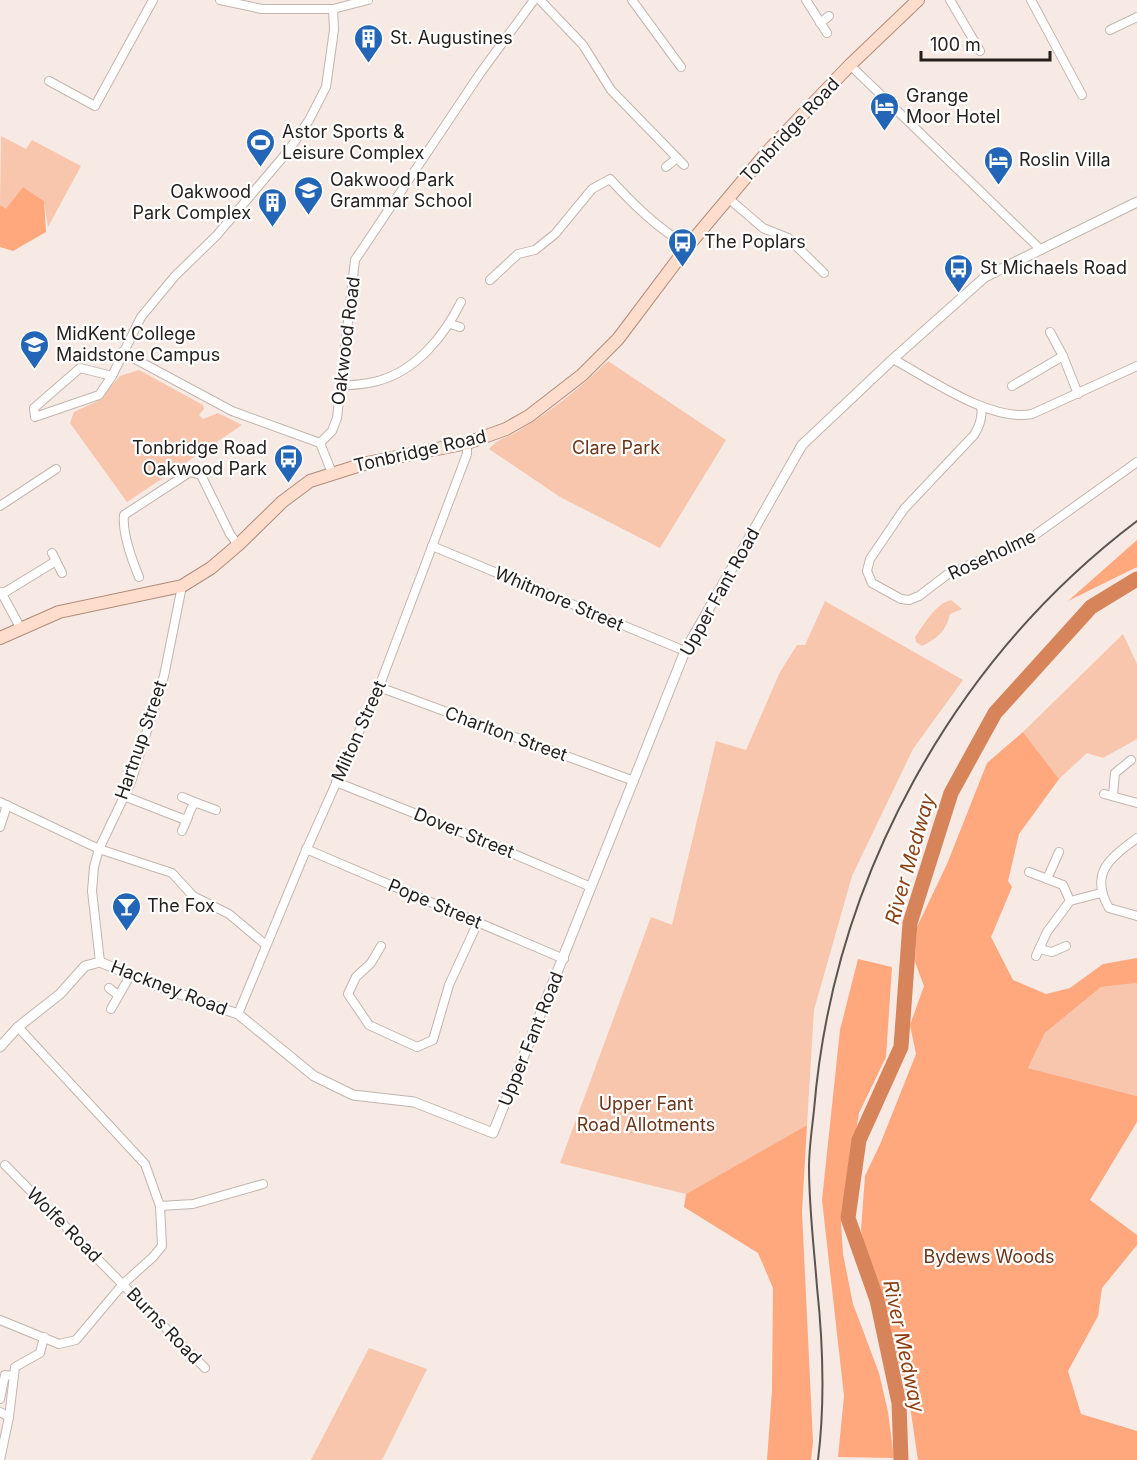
<svg xmlns="http://www.w3.org/2000/svg" width="1137" height="1460" viewBox="0 0 1137 1460" font-family="Inter,sans-serif">
<rect width="100%" height="100%" fill="#f7eae4"/>
<g fill="#f8c5ad">
<path d="M1,136l25,13 6,-9 49,26 -33,61 -4,-26 -21,-14 -17,23 -6,-5z"/>
<path d="M608,361l118,79 -66,108 -100,-51 -71,-48c8,-10 20,-12 31,-19 31,-19 63,-44 88,-69z"/>
<path d="M139,370l64,35 1,4 -5,6 4,4 15,-6 24,12 -115,77 -57,-79 4,-11 24,-11 22,-25z"/>
<path d="M951,600l11,9 -12,5c-4,17 -12,24 -28,32l-6,-4 -1,-5c9,-12 20,-33 36,-37z"/>
<path d="M825,601l138,79 -50,69 -61,127 -38,134 -7,115 -121,69 -126,-31 91,-246 21,8 44,-184 30,9 34,-78 17,-27h8z"/>
<path d="M1123,634l14,30v75l-34,19 -16,-5 -28,26 -36,-47z"/>
<path d="M1137,983v113l-109,-28 17,-35 56,-46z"/>
<path d="M369,1348l58,21 -45,91h-71z"/>
</g>
<g fill="#ffa77d">
<path d="M23,187l21,14 2,31 -33,19 -13,-4v-42l6,4z"/>
<path d="M1137,540v27l-69,34z"/>
<path d="M1023,732l36,47 -40,55 -11,47 4,6 -21,50 22,43 33,14 24,-6 33,-24 34,-6v25l-36,4 -56,46 -17,35 109,28v26l-47,78 47,35v10l-35,43 -4,28 -30,55 13,43 56,17v29h-219l-8,-54 -29,-109 -14,-39 -6,-28 4,-54 16,-34 35,-88 -6,-29 14,-39 -9,-24 2,-35 30,-63 40,-101z"/>
<path d="M858,959l34,8 -6,90 -27,56 -18,109 2,32 10,50 26,69 9,39 6,46 -56,-1 6,-61 -22,-196 18,-170z"/>
<path d="M807,1125l-5,87 11,230 -2,18h-44l5,-70 1,-102 -15,-35 -74,-46 2,-13z"/>
</g>
<g fill="none" stroke-linecap="round" stroke-linejoin="round">
<path stroke="#d8845b" stroke-width="15" d="M901,1460l-2,-57 -22,-103 -29,-82 11,-78 42,-93 9,-124 41,-130 44,-80 96,-106 46,-28"/>
<defs>
<g id="minor">
<path d="M220,0l42,9h71l35,-9"/>
<path d="M540,0l43,45 28,45 73,75"/>
<path d="M632,0l49,67"/>
<path d="M806,0l21,33"/>
<path d="M950,0l30,51"/>
<path d="M1031,0l51,95"/>
<path d="M820,23l9,-7"/>
<path d="M1110,30l27,-13"/>
<path d="M850,65l191,185"/>
<path d="M49,81l46,25 58,-106"/>
<path d="M666,167l11,-9"/>
<path d="M728,198l35,30 25,10 36,35"/>
<path d="M490,280l28,-26 17,-4 20,-16 37,-45 18,-10c24,26 47,49 78,67"/>
<path d="M450,324l10,3"/>
<path d="M1050,332l13,24 15,38"/>
<path d="M122,352l110,59 88,32 12,30"/>
<path d="M893,359c37,20 97,63 139,55l105,-48"/>
<path d="M112,376l-32,-8 -46,40 1,9 64,-22 13,-19 29,-59 34,-41 42,-41 72,-85 20,-30 17,-33 8,-57 -1,-21"/>
<path d="M341,386c12,-1 26,-2 37,-5 39,-11 66,-45 83,-79"/>
<path d="M1012,386l51,-30"/>
<path d="M981,407c2,10 -2,20 -7,28l-70,74 -34,50 -3,12 5,12 29,16 8,1 10,-4 29,-22 80,-34 109,-78"/>
<path d="M320,443l12,-12 5,-13 18,-158 126,-188 53,-72"/>
<path d="M0,506l56,-37"/>
<path d="M432,546l253,105"/>
<path d="M52,553l10,20"/>
<path d="M139,577c-7,-17 -17,-44 -15,-62l66,-43 11,3 29,59 8,11"/>
<path d="M1,592l19,35"/>
<path d="M2,594l54,-33"/>
<path d="M379,687l255,94"/>
<path d="M336,782l138,55 117,50"/>
<path d="M1104,794l33,9"/>
<path d="M1113,795l2,-22 16,-13"/>
<path d="M124,796l59,23 4,-1 6,-13 4,-2 19,7"/>
<path d="M182,797l15,6"/>
<path d="M0,802l99,47 73,24 21,23 36,18 37,31"/>
<path d="M0,827l7,-22"/>
<path d="M182,831l6,-14"/>
<path d="M1137,838c-27,20 -48,35 -28,70l28,8"/>
<path d="M306,849l258,110"/>
<path d="M1029,872l34,13 7,16"/>
<path d="M1047,879l12,-27"/>
<path d="M381,946l-10,17 -15,14 -8,17 21,31 48,22 16,-7 16,-55 29,-63"/>
<path d="M1039,949l13,3 14,-6"/>
<path d="M1036,956l11,-24 23,-31 31,-8"/>
<path d="M100,962l-8,-71 2,-24 5,-18 32,-67 33,-106 18,-90"/>
<path d="M109,988l9,7"/>
<path d="M111,1009l20,-35"/>
<path d="M238,1014l66,-159 75,-168 88,-233v-11"/>
<path d="M5,1165l200,203"/>
<path d="M160,1206l33,-2 70,-20"/>
<path d="M0,1320l59,24 17,-4 47,-56 30,-27 9,-11 -2,-40 -15,-42 -127,-137"/>
<path d="M0,1399l5,-24 8,1"/>
<path d="M0,1412l9,5"/>
<path d="M0,1460l9,-43 6,-50 25,-14 4,-16"/>
</g>
<path id="tertiary" d="M0,1047l18,-20 42,-33 25,-28 15,-4 57,24 81,28 76,62 39,19 61,7 79,31 192,-482 117,-206 91,-86 92,-82 152,-75"/>
<path id="primary" d="M0,638l59,-26 123,-26 29,-18 27,-23 44,-43 28,-21 57,-18 100,-20 39,-14 23,-13 53,-41 36,-36 70,-93 80,-95 82,-86 68,-65"/>
</defs>
<use href="#minor" stroke="#c2b5af" stroke-width="10"/>
<use href="#tertiary" stroke="#c2b5af" stroke-width="11"/>
<use href="#primary" stroke="#b28c7a" stroke-width="14"/>
<use href="#minor" stroke="#fff" stroke-width="8"/>
<use href="#tertiary" stroke="#fff" stroke-width="9"/>
<use href="#primary" stroke="#feddcd" stroke-width="12"/>
<path stroke="#5b5451" stroke-width="2" d="M818,1460c7,-56 5,-117 -1,-173 -3,-40 -8,-79 -8,-120 0,-19 3,-38 5,-57 19,-230 138,-449 323,-589"/>
</g>
<defs>
<symbol id="building-pin" viewBox="-11 -11 22 30"><path d="M0 17L-7.5 6A9.5 9.5 0 1 1 7.5 6Z" fill="#2365b6" stroke="#fff"/><path d="M-4-6H4V6H1V3H-1V6H-4ZM-2.5-4.3h1.7v1.8h-1.7ZM.8-4.3h1.7v1.8H.8ZM-2.5-1h1.7V.8h-1.7ZM.8-1h1.7V.8H.8Z" fill="#fff"/></symbol>
<symbol id="hotel-pin" viewBox="-11 -11 22 30"><path d="M0 17L-7.5 6A9.5 9.5 0 1 1 7.5 6Z" fill="#2365b6" stroke="#fff"/><path d="M-6-4.5h1.5V1H6V5H4.5V3h-9V5H-6ZM-4 0a1.8 1.8 0 1 1 3.6 0ZM.5 0V-2.5h3Q6-2.5 6 0Z" fill="#fff"/></symbol>
<symbol id="stadium-pin" viewBox="-11 -11 22 30"><path d="M0 17L-7.5 6A9.5 9.5 0 1 1 7.5 6Z" fill="#2365b6" stroke="#fff"/><path d="M0-5a6.5 5 0 1 0 0 10a6.5 5 0 1 0 0-10ZM-3.5-1.8h7v3.6h-7Z" fill="#fff"/></symbol>
<symbol id="school-pin" viewBox="-11 -11 22 30"><path d="M0 17L-7.5 6A9.5 9.5 0 1 1 7.5 6Z" fill="#2365b6" stroke="#fff"/><path d="M0-5L7-2L0 1L-7-2ZM-4 1L0 2.5L4 1V4Q0 6-4 4Z" fill="#fff"/></symbol>
<symbol id="bus-pin" viewBox="-11 -11 22 30"><path d="M0 17L-7.5 6A9.5 9.5 0 1 1 7.5 6Z" fill="#2365b6" stroke="#fff"/><path d="M-5-6H5V4H4V6H2V4H-2V6H-4V4H-5ZM-3.5-4V0h7V-4ZM-3.5 1.2v1.5H-2V1.2ZM2 1.2v1.5H3.5V1.2Z" fill="#fff"/></symbol>
<symbol id="university-pin" viewBox="-11 -11 22 30"><path d="M0 17L-7.5 6A9.5 9.5 0 1 1 7.5 6Z" fill="#2365b6" stroke="#fff"/><path d="M0-5L7-2L0 1L-7-2ZM-4 1L0 2.5L4 1V4Q0 6-4 4Z" fill="#fff"/></symbol>
<symbol id="bar-pin" viewBox="-11 -11 22 30"><path d="M0 17L-7.5 6A9.5 9.5 0 1 1 7.5 6Z" fill="#2365b6" stroke="#fff"/><path d="M-6-5H6L.8 .8V4.5H3.5V6h-7V4.5H-.8V.8Z" fill="#fff"/></symbol>
</defs>
<g fill-rule="evenodd">
<use href="#building-pin" x="352" y="22" width="33" height="45"/>
<use href="#hotel-pin" x="868" y="90" width="33" height="45"/>
<use href="#stadium-pin" x="244" y="126" width="33" height="45"/>
<use href="#hotel-pin" x="982" y="144" width="33" height="45"/>
<use href="#school-pin" x="292" y="174" width="33" height="45"/>
<use href="#building-pin" x="256" y="186" width="33" height="45"/>
<use href="#bus-pin" x="666" y="226" width="33" height="45"/>
<use href="#bus-pin" x="942" y="252" width="33" height="45"/>
<use href="#university-pin" x="18" y="328" width="33" height="45"/>
<use href="#bus-pin" x="272" y="442" width="33" height="45"/>
<use href="#bar-pin" x="110" y="890" width="33" height="45"/>
</g>
<g text-anchor="middle" stroke-width="4.5" stroke-linejoin="round" paint-order="stroke">
<g font-size="18" fill="#241f1d" stroke="#fff" text-anchor="start">
<text x="390" y="44">St. Augustines</text>
<text x="906" y="102">Grange<tspan x="906" dy="21">Moor Hotel</tspan></text>
<text x="282" y="138">Astor Sports &amp;<tspan x="282" dy="21">Leisure Complex</tspan></text>
<text x="1019" y="166">Roslin Villa</text>
<text x="330" y="186">Oakwood Park<tspan x="330" dy="21">Grammar School</tspan></text>
<text x="251" y="198" text-anchor="end">Oakwood<tspan x="251" dy="21">Park Complex</tspan></text>
<text x="704" y="248">The Poplars</text>
<text x="980" y="274">St Michaels Road</text>
<text x="56" y="340">MidKent College<tspan x="56" dy="21">Maidstone Campus</tspan></text>
<text x="267" y="454" text-anchor="end">Tonbridge Road<tspan x="267" dy="21">Oakwood Park</tspan></text>
<text x="147" y="912">The Fox</text>
</g>
<g font-size="18" fill="#241f1d" stroke="#fff">
<text transform="translate(790 130) rotate(-47)" y="6">Tonbridge Road</text>
<text transform="translate(346 341) rotate(-83)" y="6">Oakwood Road</text>
<text transform="translate(420 451) rotate(-13)" y="6">Tonbridge Road</text>
<text transform="translate(992 555) rotate(-25)" y="6">Roseholme</text>
<text transform="translate(720 592) rotate(-61)" y="6">Upper Fant Road</text>
<text transform="translate(559 599) rotate(23)" y="6">Whitmore Street</text>
<text transform="translate(359 731) rotate(-66)" y="6">Milton Street</text>
<text transform="translate(506 734) rotate(20)" y="6">Charlton Street</text>
<text transform="translate(141 740) rotate(-71)" y="6">Hartnup Street</text>
<text transform="translate(464 833) rotate(22)" y="6">Dover Street</text>
<text transform="translate(435 904) rotate(23)" y="6">Pope Street</text>
<text transform="translate(169 988) rotate(21)" y="6">Hackney Road</text>
<text transform="translate(531 1039) rotate(-68)" y="6">Upper Fant Road</text>
<text transform="translate(64 1225) rotate(45)" y="6">Wolfe Road</text>
<text transform="translate(164 1326) rotate(46)" y="6">Burns Road</text>
</g>
<g font-size="18" fill="#6c3518" stroke="#fff">
<text x="616" y="454">Clare Park</text>
<text x="646" y="1110">Upper Fant<tspan x="646" dy="21">Road Allotments</tspan></text>
<text x="989" y="1263">Bydews Woods</text>
</g>
<g font-size="20" font-style="italic" fill="#8c3e11" stroke="#fff">
<text transform="translate(910 859) rotate(-74)" y="7">River Medway</text>
<text transform="translate(904 1346) rotate(78)" y="7">River Medway</text>
</g>
</g>
<path d="M921 51v9h129v-9" fill="none" stroke="#241f1d" stroke-width="3"/>
<text x="930" y="51" font-size="18" fill="#241f1d" stroke="#ffffff" stroke-width="4.5" paint-order="stroke">100 m</text>
</svg>
